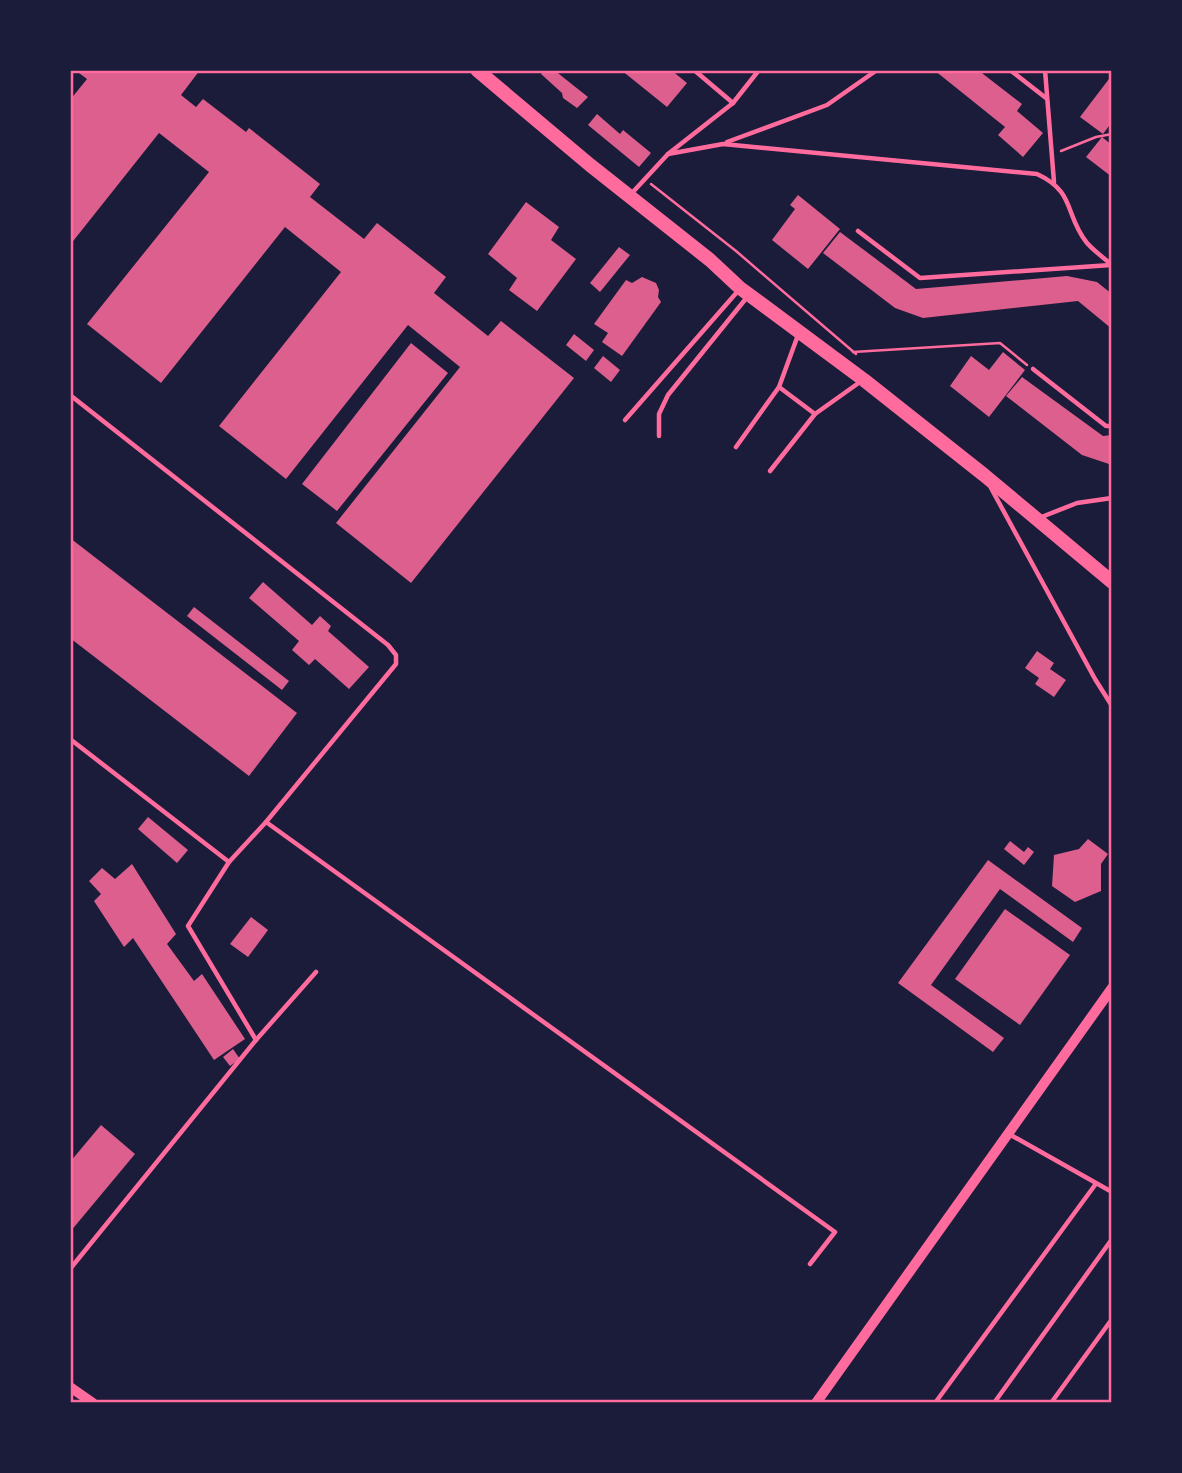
<svg xmlns="http://www.w3.org/2000/svg" width="1182" height="1473" viewBox="0 0 1182 1473" font-family="'DejaVu Sans',sans-serif">
<rect width="100%" height="100%" fill="#1b1b3a"/>
<g fill="#dd5f8e">
<path d="M75,70h125l-19,25 15,12 7,-8 43,33 3,-4 71,56 -10,13 54,42 13,-16 69,54 -12,16 54,43 13,-15 73,57 -163,205 -75,-60 124,-156 -52,-42 -122,154 -67,-53 122,-154 -56,-45 -124,156 -74,-59 122,-152 -50,-39 -89,112v-145l17,-21z"/>
<path d="M544,70h10l34,27 -11,11 -14,-10 -1,-5 -21,-19z"/>
<path d="M621,70h50l16,13 -20,24z"/>
<path d="M934,70h44l44,34 -5,7 26,22 -20,24 -25,-22 7,-8z"/>
<path d="M1112,75v47l-9,12 -23,-17z"/>
<path d="M597,114l23,20 3,-4 28,23 -12,14 -51,-42z"/>
<path d="M1102,137l10,8v32l-26,-20z"/>
<path d="M798,195l42,34 -32,40 -36,-29 23,-31 -5,-4z"/>
<path d="M526,202l33,25 -8,13 25,19 -39,52 -28,-21 8,-12 -29,-24z"/>
<path d="M840,232l76,57 151,-13 30,6 15,12v35l-34,-28 -155,17 -28,-10 -72,-55z"/>
<path d="M619,247l11,8 -30,37 -10,-9z"/>
<path d="M642,277l14,6 3,7 -1,7 3,5 -39,54 -20,-14 6,-9 -14,-9 32,-44 6,3z"/>
<path d="M574,334l20,16 -8,11 -20,-16z"/>
<path d="M411,343l37,30 -111,138 -35,-27z"/>
<path d="M1003,352l22,18 -36,47 -39,-31 21,-30 18,14z"/>
<path d="M603,356l17,14 -9,12 -17,-14z"/>
<path d="M1022,377l81,59 9,-1v30l-30,-10 -76,-59z"/>
<path d="M70,538l227,175 -48,63 -179,-138z"/>
<path d="M263,582l49,43 8,-9 11,10 -3,5 41,36 -20,22 -34,-30 -6,6 -17,-15 7,-9 -50,-43z"/>
<path d="M194,607l95,74 -7,9 -95,-74z"/>
<path d="M1037,651l17,12 -4,6 16,11 -12,17 -19,-13 4,-6 -14,-10z"/>
<path d="M148,817l40,33 -11,13 -39,-34z"/>
<path d="M1088,839l20,15 -7,10v27l-26,11 -23,-16 2,-31 25,-6z"/>
<path d="M1010,841l14,11 4,-5 6,5 -10,13 -20,-16z"/>
<path d="M988,860l94,68 -9,14 -73,-53 -69,96 73,53 -11,14 -95,-69z"/>
<path d="M132,864l44,70 -9,10 27,37 8,-7 43,65 -31,21 -81,-122 -9,9 -30,-46 7,-7 -12,-13 13,-13 13,11z"/>
<path d="M1005,909l65,46 -50,70 -65,-46z"/>
<path d="M251,917l17,13 -20,27 -18,-13z"/>
<path d="M233,1049l7,10 -10,7 -7,-9z"/>
<path d="M101,1125l34,29 -65,78v-70z"/>
</g>
<g fill="none" stroke-linecap="round" stroke-linejoin="round">
<g stroke="#ff6b9d" stroke-width="2.5">
<path d="M1061,151l35,-14 16,-3"/>
<path d="M651,184l85,67 120,103"/>
<path d="M853,352l147,-9 27,22"/>
</g>
<g stroke="#ff6b9d" stroke-width="4.5">
<path d="M694,70l39,33"/>
<path d="M1010,70l36,28"/>
<path d="M1045,70l9,112"/>
<path d="M727,142l100,-37 50,-35"/>
<path d="M668,154l55,-10 314,30c39,18 27,40 50,69 7,8 17,15 25,22"/>
<path d="M632,193l36,-39 65,-51 26,-33"/>
<path d="M858,231l62,47 191,-13"/>
<path d="M1033,369l73,57h6"/>
<path d="M779,387l36,27"/>
<path d="M70,395l318,250 8,10v9l-130,158"/>
<path d="M625,420l113,-129"/>
<path d="M659,436v-22l9,-19 80,-99"/>
<path d="M736,447l43,-60 19,-52"/>
<path d="M770,471l45,-57 45,-32"/>
<path d="M991,488l104,191 17,27"/>
<path d="M1039,518l38,-15 35,-5"/>
<path d="M70,739l159,123 37,-40 569,410 -25,32"/>
<path d="M229,862l-41,64 68,114"/>
<path d="M1009,1134l103,58"/>
<path d="M70,1269l186,-229 60,-68"/>
<path d="M935,1403l160,-218"/>
<path d="M994,1403l118,-164"/>
<path d="M1051,1403l61,-84"/>
</g>
<g stroke="#ff6b9d" stroke-width="10">
<path d="M70,1387l23,16"/>
<path d="M816,1403l296,-415"/>
</g>
<path stroke="#ff6b9d" stroke-width="14" d="M477,70l113,95 120,95 30,28 124,92 120,95 128,107"/>
</g>
<rect width="1182" height="1473" fill="none" stroke="#1b1b3a" stroke-width="144"/>
<rect x="72" y="72" width="1038" height="1329" fill="none" stroke="#ff6b9d" stroke-width="2.5"/>
</svg>
